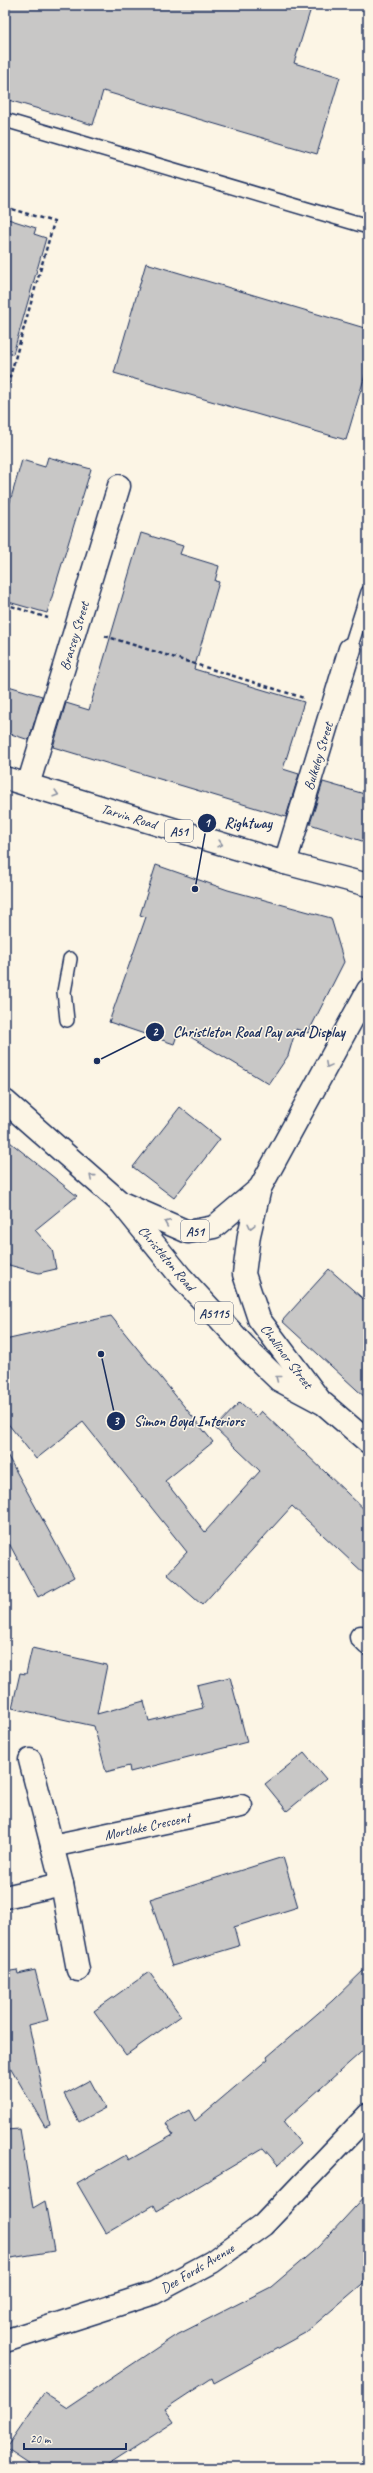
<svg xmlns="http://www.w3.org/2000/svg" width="373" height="2473" viewBox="0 0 373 2473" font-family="Caveat,sans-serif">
<rect width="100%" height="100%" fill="#fcf5e5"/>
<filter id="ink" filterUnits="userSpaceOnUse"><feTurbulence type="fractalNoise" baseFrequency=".025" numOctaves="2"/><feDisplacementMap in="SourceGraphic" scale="8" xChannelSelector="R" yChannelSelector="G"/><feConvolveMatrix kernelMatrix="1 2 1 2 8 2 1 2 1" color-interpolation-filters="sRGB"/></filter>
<g filter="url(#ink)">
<g fill="#c8c7c6" stroke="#1b2f5e">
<path d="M5,5h307l-18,58 46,14 -23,77 -214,-63 -10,34 -88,-26z"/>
<path d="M5,218l31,10 -2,6 12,4 -33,116 -8,-1z"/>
<path d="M146,263l222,66v36l-22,75 -232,-67z"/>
<path d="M48,457l43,12 -44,144 -42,-12v-97l4,1 13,-45 23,7z"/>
<path d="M141,533l42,13 -3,8 39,12 -4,15 4,1 -25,87 110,33 -21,67 16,5 -13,43 -233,-70 13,-44 23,7z"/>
<path d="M5,685l37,11 -13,44 -24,-8z"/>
<path d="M323,782l45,13v48l-58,-19z"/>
<path d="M156,865l72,25 103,28 13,44 -36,71 -12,-4 -8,27 -19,28 -90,-54 -5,14 -65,-22 37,-105 -6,-2z"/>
<path d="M180,1107l40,32 -46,59 -41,-31z"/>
<path d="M5,1138l72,58 -42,34 17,19 4,20 -17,4 -34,-9z"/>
<path d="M329,1269l39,34v97l-86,-79z"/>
<path d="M111,1316l102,126 -48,39 40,51 55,-61 -45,-43 25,-26 16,15 5,-6 107,102v64l-76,-71 -90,99 -35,-31 20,-22 -104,-130 -47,37 -31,-39v-80z"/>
<path d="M5,1451l69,126 -36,20 -33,-61z"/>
<path d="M32,1648l75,17 -10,49 47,-13 5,20 54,-13 -6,-23 33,-8 17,65 -117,30 -1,-6 -23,6 -12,-46 -82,-18 8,-35 6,1z"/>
<path d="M304,1753l22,26 -39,32 -22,-27z"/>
<path d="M283,1857l15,50 -64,20 5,19 -67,20 -22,-67z"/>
<path d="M368,1966v80l-85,76 18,22 -23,21 -15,-17 -106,63 -3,-6 -48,28 -29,-50 49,-28 3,5 44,-25 -7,-12 23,-13 6,11 73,-62 -1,-2 65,-56z"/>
<path d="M17,1970l1,4 17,-4 13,50 -19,5 21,100 -5,2 -40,-69v-86z"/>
<path d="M149,1972l32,44 -55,39 -32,-44z"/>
<path d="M90,2080l15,28 -26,14 -15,-28z"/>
<path d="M20,2129l13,79 12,-7 9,50 -49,8v-129z"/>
<path d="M368,2193v86l-63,54 -91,50 -2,-5 -47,31 9,13 -71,46h-67l-30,-20 38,-55 23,15 106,-71 98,-50 47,-40z"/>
</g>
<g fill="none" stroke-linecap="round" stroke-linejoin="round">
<defs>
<g id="service">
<path d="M5,120l363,107"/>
<path d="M350,649l18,-57"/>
<path d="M67,1020l-3,-28 6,-33"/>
</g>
<g id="minor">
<path d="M28,785l91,-299"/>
<path d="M285,863l65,-214"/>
<path d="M361,1637l7,7"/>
<path d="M52,1846l189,-40"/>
<path d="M62,1884l16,86"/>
<path d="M5,1897l57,-13 -32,-124"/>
<path d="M5,2341l149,-48 58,-31 51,-37 105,-110"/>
</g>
<g id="trunk">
<path d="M5,778l280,85 83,22"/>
<path d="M5,1101l116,102 60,74 71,77 27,26 45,24 44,38"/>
<path d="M124,1204l64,28 26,-5 46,-39"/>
<path d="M319,1399l-60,-80 -15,-45 5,-39 11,-47 108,-198"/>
</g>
</defs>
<use href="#service" stroke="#1b2f5e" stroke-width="16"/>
<use href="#minor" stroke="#1b2f5e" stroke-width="25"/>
<use href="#trunk" stroke="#1b2f5e" stroke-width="25"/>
<g stroke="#1b2f5e" stroke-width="2.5" stroke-dasharray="4 3" stroke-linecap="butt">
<path d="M5,207l49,15 -49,172"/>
<path d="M5,604l43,14"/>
<path d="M105,636l199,62"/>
</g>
<use href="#service" stroke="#fcf5e5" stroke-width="13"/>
<use href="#minor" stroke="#fcf5e5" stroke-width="22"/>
<use href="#trunk" stroke="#fcf5e5" stroke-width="22"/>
</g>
<defs><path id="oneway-chevron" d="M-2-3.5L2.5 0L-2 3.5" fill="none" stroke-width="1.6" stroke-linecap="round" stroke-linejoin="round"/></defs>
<g stroke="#8c92a2">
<use href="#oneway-chevron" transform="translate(56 794) rotate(17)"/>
<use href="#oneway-chevron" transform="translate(220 844) rotate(17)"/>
<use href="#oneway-chevron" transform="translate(328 1065) rotate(118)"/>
<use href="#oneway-chevron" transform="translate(92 1177) rotate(-139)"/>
<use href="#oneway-chevron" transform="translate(167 1223) rotate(-157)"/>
<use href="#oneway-chevron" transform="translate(251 1226) rotate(103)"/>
<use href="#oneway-chevron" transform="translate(278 1378) rotate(-142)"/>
</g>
</g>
<g text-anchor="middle" stroke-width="3" stroke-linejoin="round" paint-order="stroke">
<g fill="#fcf5e5" stroke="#5e6a86" stroke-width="1">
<rect x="165" y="820" width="28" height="22" rx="3"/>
<rect x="181" y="1220" width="28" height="22" rx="3"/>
<rect x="195" y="1302" width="38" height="22" rx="3"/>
</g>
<g font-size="13" font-weight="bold" fill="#1b2f5e">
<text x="179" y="836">A51</text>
<text x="195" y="1236">A51</text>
<text x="214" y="1318">A5115</text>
</g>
<g font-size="14" fill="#1b2f5e" stroke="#fcf5e5">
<text transform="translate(74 636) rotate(-73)" y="5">Brassey Street</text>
<text transform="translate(318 756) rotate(-73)" y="5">Bulkeley Street</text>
<text transform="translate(129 816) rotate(17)" y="5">Tarvin Road</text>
<text transform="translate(167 1258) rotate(50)" y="5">Christleton Road</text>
<text transform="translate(287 1356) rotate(53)" y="5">Challinor Street</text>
<text transform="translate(147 1826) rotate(-12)" y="5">Mortlake Crescent</text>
<text transform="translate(197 2268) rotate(-31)" y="5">Dee Fords Avenue</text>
</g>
</g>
<path fill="none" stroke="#1b2f5e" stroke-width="1.5" d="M195 889L207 823M97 1061L155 1032M101 1354L116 1421"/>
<g fill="#1b2f5e" stroke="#fcf5e5" stroke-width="1.5">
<circle cx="195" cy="889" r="4"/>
<circle cx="97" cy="1061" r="4"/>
<circle cx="101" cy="1354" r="4"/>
<circle cx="207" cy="823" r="10"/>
<circle cx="155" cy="1032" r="10"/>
<circle cx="116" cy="1421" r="10"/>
</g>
<g font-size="12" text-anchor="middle" font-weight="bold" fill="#fff">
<text x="207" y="827">1</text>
<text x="155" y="1036">2</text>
<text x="116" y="1425">3</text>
</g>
<g font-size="15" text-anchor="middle" font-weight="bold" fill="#1b2f5e" stroke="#fcf5e5" stroke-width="3" stroke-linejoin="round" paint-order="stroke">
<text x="248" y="828">Rightway</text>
<text x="259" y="1037">Christleton Road Pay and Display</text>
<text x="189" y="1426">Simon Boyd Interiors</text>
</g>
<rect width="373" height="2473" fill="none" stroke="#fcf5e5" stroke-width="20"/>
<rect x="10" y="10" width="353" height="2453" fill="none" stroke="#1b2f5e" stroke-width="1.5" filter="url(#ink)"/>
<path d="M24 2443v6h102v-6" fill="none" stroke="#1b2f5e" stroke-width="2"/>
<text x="30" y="2443" font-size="12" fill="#1b2f5e" stroke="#fcf5e5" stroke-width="3" paint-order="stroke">20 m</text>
</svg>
